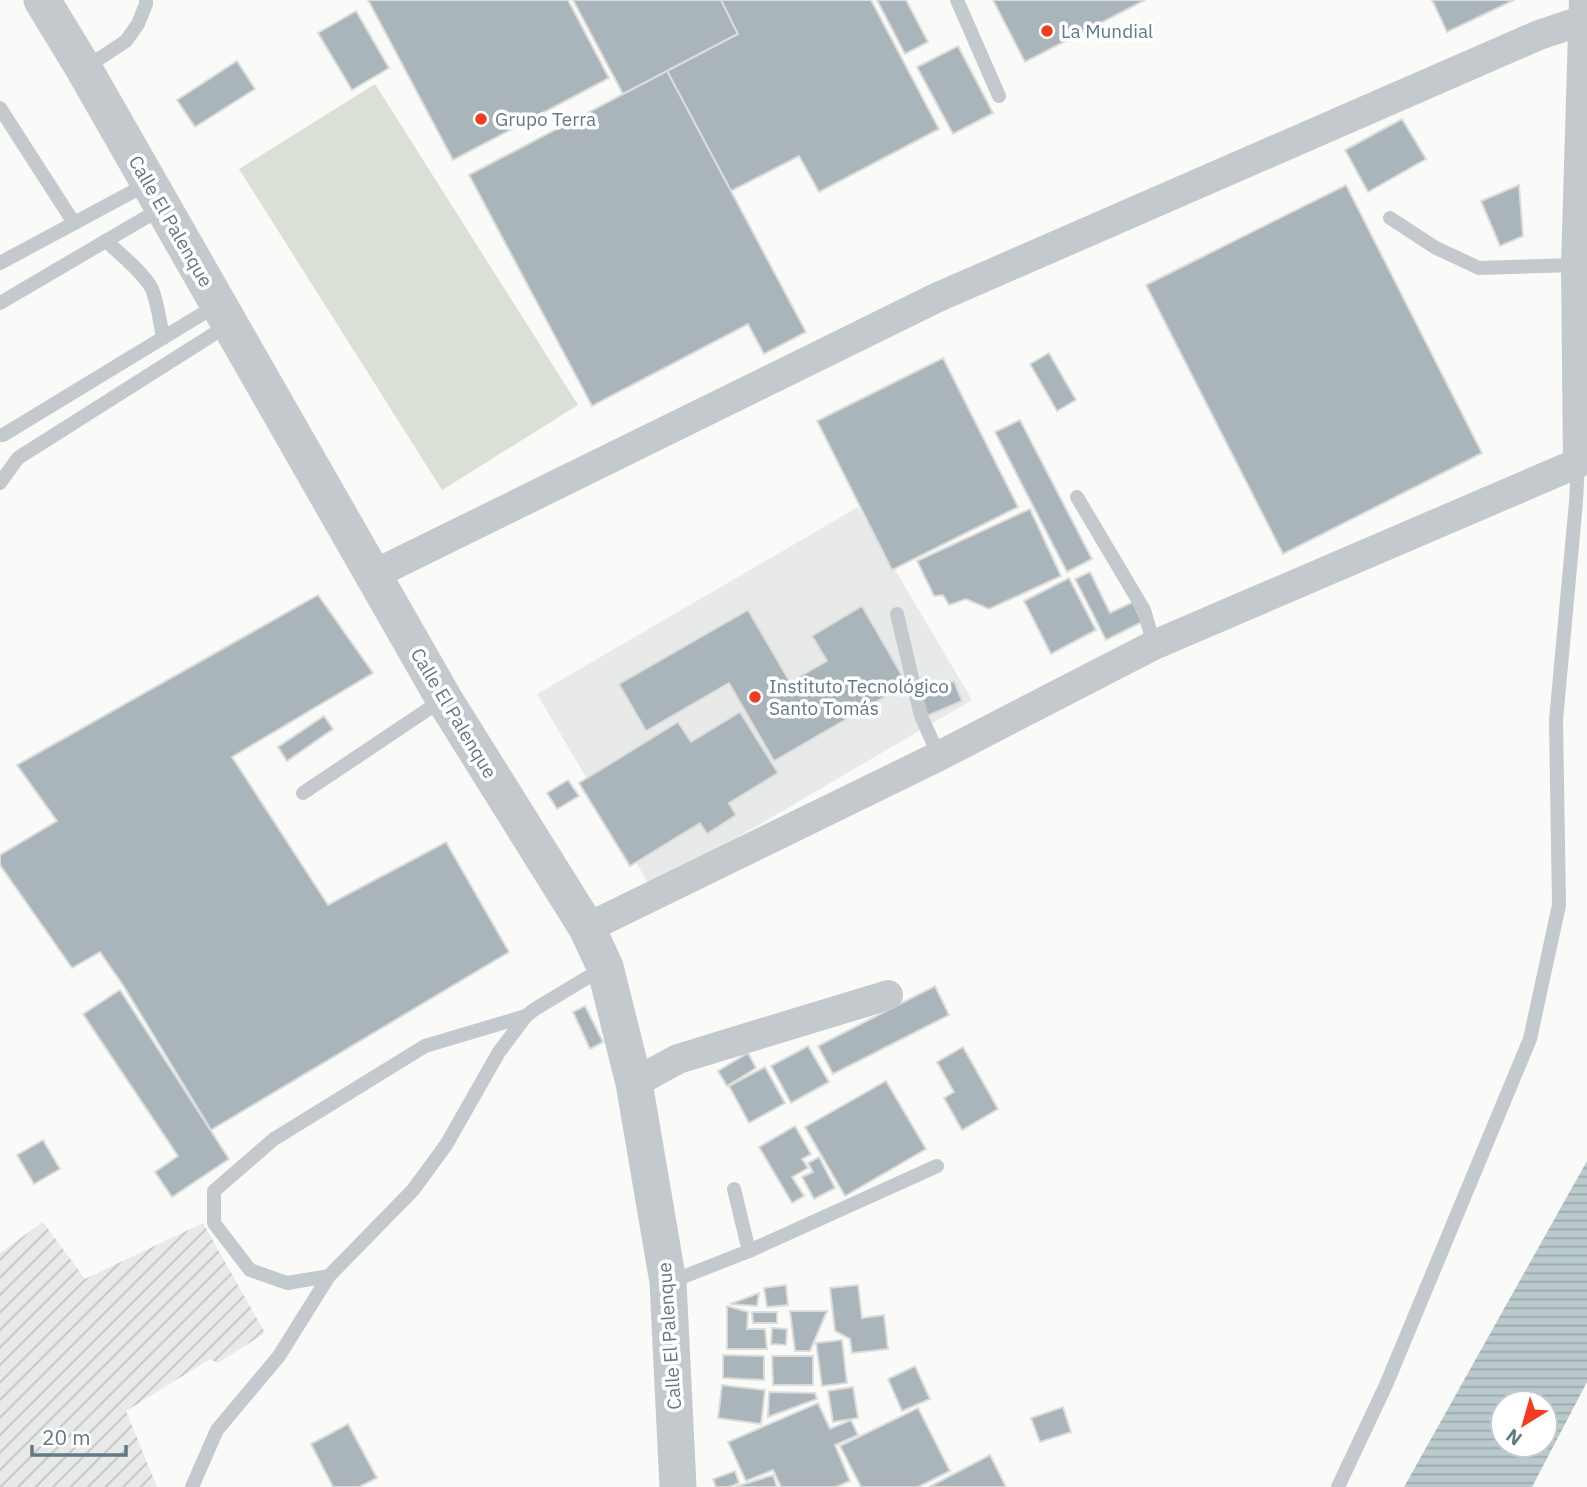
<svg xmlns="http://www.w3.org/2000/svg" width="1587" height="1487" viewBox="0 0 1587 1487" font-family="'IBM Plex Sans',sans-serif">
<defs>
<pattern id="industrial-furrows" width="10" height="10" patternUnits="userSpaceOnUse" patternTransform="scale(1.75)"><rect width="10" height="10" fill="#e8eae9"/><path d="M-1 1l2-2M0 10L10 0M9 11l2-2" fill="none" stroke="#c0c3c2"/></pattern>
<pattern id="water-rules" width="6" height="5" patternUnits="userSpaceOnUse" patternTransform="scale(1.75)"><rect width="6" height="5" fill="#bac9cc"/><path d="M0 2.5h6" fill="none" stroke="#9ba8ab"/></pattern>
</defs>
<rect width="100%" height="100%" fill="#fafaf8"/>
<path fill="#e8eae9" d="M858,507l114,193 -321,188 -114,-194z"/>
<path fill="url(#industrial-furrows)" d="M43,1222l42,57 118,-56 62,110 -47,30 -8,-4 -84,52 31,76h-157v-234z"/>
<path fill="#dbe0d6" d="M375,84l203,321 -136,85 -203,-321z"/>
<path fill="url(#water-rules)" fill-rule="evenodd" d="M1587,1161v221l-55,105h-128zM1503,1403h42v42h-42z"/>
<g fill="#a9b5ba" stroke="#dcdcda" stroke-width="2">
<path d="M368,0h200l41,78 -156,82z"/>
<path d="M573,0h148l17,34 -115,60z"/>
<path d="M721,0h150l68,129 -120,63 -20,-36 -68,35 -64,-120 71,-37z"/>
<path d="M877,0h29l22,42 -23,12z"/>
<path d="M993,0h152l-120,62z"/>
<path d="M1432,0h82l-67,32z"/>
<path d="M356,11l33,57 -37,22 -34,-57z"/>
<path d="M958,46l35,67 -40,21 -36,-67z"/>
<path d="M237,61l18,28 -60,38 -18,-27z"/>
<path d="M667,71l139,261 -42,22 -16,-30 -156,82 -123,-231z"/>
<path d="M1402,119l24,40 -58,33 -23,-42z"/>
<path d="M1346,185l136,268 -199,101 -137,-269z"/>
<path d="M1519,185l4,51 -23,10 -19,-45z"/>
<path d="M1049,353l27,47 -19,11 -27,-47z"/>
<path d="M943,358l75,149 -126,63 -75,-149z"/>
<path d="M1020,420l72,139 -25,13 -72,-140z"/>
<path d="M1030,509l31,67 -72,33 -23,-10 -17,6 -6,-10 -9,1 -17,-35z"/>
<path d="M1090,572l20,41 23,-11 9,20 -36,18 -31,-61z"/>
<path d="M1069,578l27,52 -45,24 -27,-53z"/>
<path d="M318,595l55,78 -141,84 96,148 118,-63 63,110 -298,178 -88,-145 -23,-33 -28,16 -72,-103v-10l57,-34 -40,-56z"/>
<path d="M862,606l45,78 -133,77 -45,-78 -83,48 -27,-47 129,-74 42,72 37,-21 -15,-25z"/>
<path d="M954,681l8,20 -35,15 -8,-20z"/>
<path d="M740,712l38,61 -49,30 7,12 -29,19 -7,-11 -70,43 -51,-83 99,-61 13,20z"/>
<path d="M324,716l9,13 -46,32 -9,-14z"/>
<path d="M568,780l11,16 -22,13 -10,-16z"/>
<path d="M935,986l14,29 -116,59 -15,-28z"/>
<path d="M120,990l109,169 -57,38 -17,-25 23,-16 -95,-142z"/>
<path d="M585,1006l18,36 -13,7 -17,-37z"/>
<path d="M808,1046l21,36 -38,21 -20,-37z"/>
<path d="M963,1047l35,62 -36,21 -18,-32 10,-6 -17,-30z"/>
<path d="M748,1053l8,15 -29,18 -9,-15z"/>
<path d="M765,1067l20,36 -36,20 -20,-37z"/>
<path d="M886,1081l40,68 -81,47 -40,-69z"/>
<path d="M795,1126l16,28 -9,5 6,9 -16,9 12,19 -12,7 -33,-56z"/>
<path d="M43,1140l17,29 -26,15 -17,-29z"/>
<path d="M819,1157l16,31 -21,11 -12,-22 11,-5 -5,-9z"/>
<path d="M786,1285l2,20 -21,2 -3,-19z"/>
<path d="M858,1285l4,33 22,-3 4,34 -36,4 -2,-14 -15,-8 -5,-43z"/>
<path d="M759,1293l-2,13 -27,-2z"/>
<path d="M727,1306l21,6 -1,17h18l2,20h-40z"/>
<path d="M790,1311h37l-17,40h-15z"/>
<path d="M752,1312h25v11h-24z"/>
<path d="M772,1328l15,1 -1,16 -15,-1z"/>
<path d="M842,1340l5,43 -25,3 -6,-43z"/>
<path d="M723,1355l41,1v24l-41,-2z"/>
<path d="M772,1356h41v29h-40z"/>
<path d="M915,1366l15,33 -28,12 -14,-32z"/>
<path d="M722,1385l43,5 -4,34 -43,-6z"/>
<path d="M853,1387l5,31 -25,4 -5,-31z"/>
<path d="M769,1392l46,1 2,6 -49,18z"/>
<path d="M818,1403l12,26 21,-9 7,15 -23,10 15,36 -14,6h-55l-8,-17 -27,11 -18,-39z"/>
<path d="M1063,1407l8,25 -31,10 -9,-24z"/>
<path d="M918,1408l32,63 -32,16h-57l-21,-41z"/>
<path d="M348,1424l29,54 -18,9h-26l-22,-43z"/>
<path d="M990,1455l16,32h-77z"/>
<path d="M735,1471l4,12 -10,4h-13l-3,-8z"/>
<path d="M773,1475l4,12h-42z"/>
</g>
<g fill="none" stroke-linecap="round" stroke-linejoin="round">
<g stroke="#c3c9cc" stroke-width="14">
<path d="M957,0l42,96"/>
<path d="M85,68l41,-27 12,-17 8,-20v-4"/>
<path d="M0,108l74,115"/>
<path d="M1390,218l46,30 43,20 97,-3"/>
<path d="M106,241c13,12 38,32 46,48 6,15 8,33 11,49"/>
<path d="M0,263l147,-79"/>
<path d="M0,303l162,-95"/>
<path d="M0,435h3l214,-130"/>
<path d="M0,483l18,-25 210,-133"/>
<path d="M1077,497l67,113 10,35"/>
<path d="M897,614l24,102 18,40"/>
<path d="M303,793l139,-93"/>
<path d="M734,1189l15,62"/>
<path d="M329,1276l-42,7 -37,-13 -36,-47v-32l60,-52 151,-93 101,-30"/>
<path d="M670,1282l79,-31 188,-85"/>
<path d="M192,1487l25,-57 62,-74 50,-80 84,-86 33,-45 53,-93 27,-36 9,-7 70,-42"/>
<path d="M1338,1487l48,-102 144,-346 29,-134 -3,-185 20,-218 2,-39"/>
</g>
<g stroke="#c3c9cc" stroke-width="30">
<path d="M373,575l563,-277 603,-263 45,-15"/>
<path d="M587,928l352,-172 215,-111 424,-182 -2,-198 8,-265"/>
<path d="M634,1083l44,-24 210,-64"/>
</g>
<path stroke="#c3c9cc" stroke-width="37" d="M42,0l42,69 360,630 143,229 18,39 29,116 34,199 10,205"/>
</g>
<g fill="#f03d22" stroke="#fff" stroke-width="2.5">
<circle cx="1047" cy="31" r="7"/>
<circle cx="481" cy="119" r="7"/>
<circle cx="755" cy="697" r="7"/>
</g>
<g text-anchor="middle" stroke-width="7" stroke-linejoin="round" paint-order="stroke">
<g font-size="19" fill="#637a85" stroke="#fff" text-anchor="start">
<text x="1061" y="38">La Mundial</text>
<text x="495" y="126">Grupo Terra</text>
<text x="769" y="693">Instituto Tecnológico<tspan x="769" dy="22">Santo Tomás</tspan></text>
</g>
<g font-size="19" fill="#637a85" stroke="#fff">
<text transform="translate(171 221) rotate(60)" y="7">Calle El Palenque</text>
<text transform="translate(454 713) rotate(59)" y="7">Calle El Palenque</text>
<text transform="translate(669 1336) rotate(-94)" y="7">Calle El Palenque</text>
</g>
</g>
<g transform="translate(1524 1424) rotate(217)"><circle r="33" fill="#ffffff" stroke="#c1cace" stroke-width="2"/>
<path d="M0-5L12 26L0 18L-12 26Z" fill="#f03d22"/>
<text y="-10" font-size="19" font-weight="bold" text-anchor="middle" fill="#637a85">N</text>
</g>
<path d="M32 1445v10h94v-10" fill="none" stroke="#637a85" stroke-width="3.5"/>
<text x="42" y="1445" font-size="21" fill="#637a85" stroke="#ffffff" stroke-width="5" paint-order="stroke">20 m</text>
</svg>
